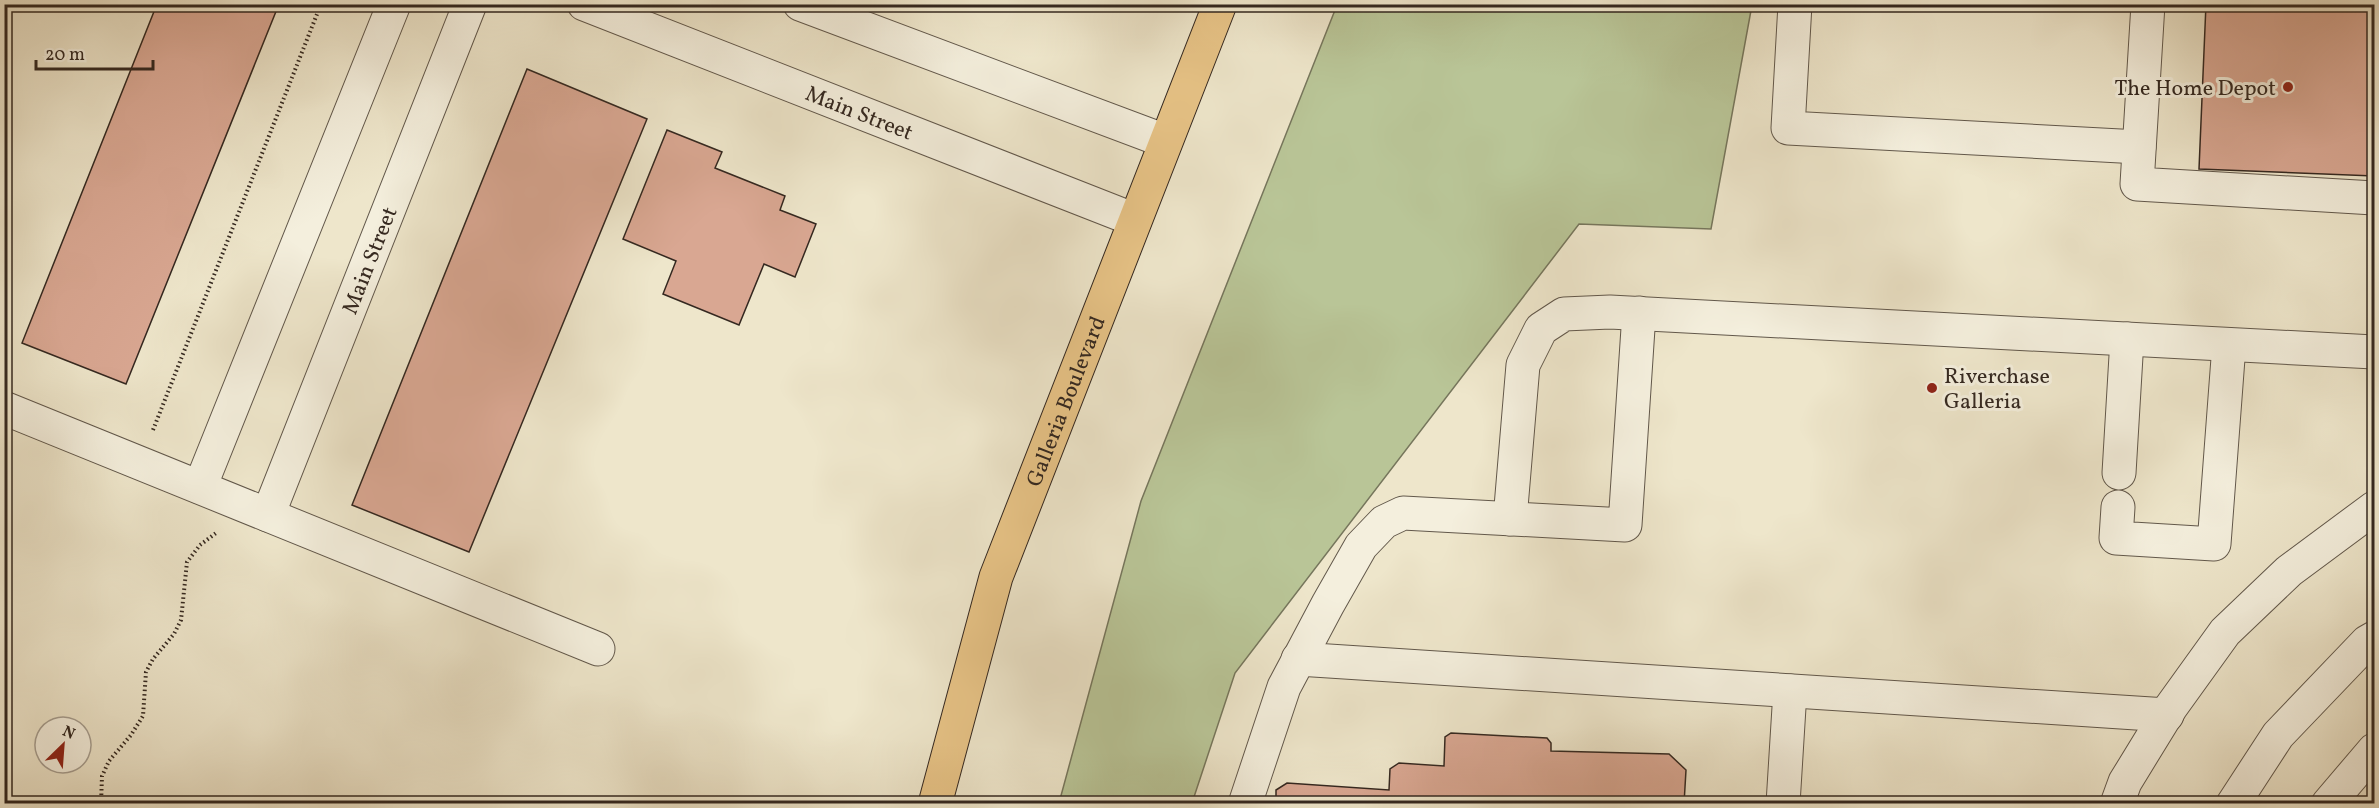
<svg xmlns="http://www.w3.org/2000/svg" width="2379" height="808" viewBox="0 0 2379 808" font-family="Vollkorn,serif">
<rect width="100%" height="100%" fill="#eee6cb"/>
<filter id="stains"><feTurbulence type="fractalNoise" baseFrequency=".00333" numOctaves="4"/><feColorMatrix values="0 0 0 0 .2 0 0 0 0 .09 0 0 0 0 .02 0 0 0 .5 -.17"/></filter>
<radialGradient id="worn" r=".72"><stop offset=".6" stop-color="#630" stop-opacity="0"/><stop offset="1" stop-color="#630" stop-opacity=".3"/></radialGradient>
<path fill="#b9c597" stroke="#76765c" stroke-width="1.5" d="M1337,5h415l-41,224 -132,-5 -344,449 -43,130h-133l82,-302z"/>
<g fill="#d9a792" stroke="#342820" stroke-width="1.5">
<path d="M157,4h122l-153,380 -104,-41z"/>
<path d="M2206,4h168v172l-175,-7z"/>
<path d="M527,69l120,50 -178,433 -117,-47z"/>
<path d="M667,130l55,22 -7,16 70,28 -5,14 36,14 -21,53 -31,-13 -25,61 -76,-31 13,-33 -53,-22z"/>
<path d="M1451,733l96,5 4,5v8l118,3 17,16 -2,34h-408v-14l11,-7 102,7 1,-21 9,-6 45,3 1,-29z"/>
</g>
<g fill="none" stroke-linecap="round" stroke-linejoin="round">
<defs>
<g id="minor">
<path id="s1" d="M584,4l551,216"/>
<path d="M800,4l365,137"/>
<path d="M1795,4l-7,124 351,19"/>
<path d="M2148,4l-11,180 237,14"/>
<path d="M4,408l594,241"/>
<path d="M2119,473l8,-134"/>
<path d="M200,487l194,-483"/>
<path d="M2118,507l-2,31 98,6 15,-199"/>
<path id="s2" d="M268,515l202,-511"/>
<path d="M1510,519l13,-154 18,-36 23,-15 46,-2 764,40"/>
<path d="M1298,659l869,56"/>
<path d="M1245,804l39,-117 44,-83 33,-58 23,-24 19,-9 222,12 14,-212"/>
<path d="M1783,804l7,-113"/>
<path d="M2117,804l8,-22 46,-75 54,-75 64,-61 85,-63"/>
<path d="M2233,804l45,-69 89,-93 7,-4"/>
<path d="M2328,804l46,-54"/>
</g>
<g id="major">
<path id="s3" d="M935,804l61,-227 224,-573"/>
</g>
</defs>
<use href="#minor" stroke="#62584b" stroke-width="35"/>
<use href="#major" stroke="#342820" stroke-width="35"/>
<g stroke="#342820" stroke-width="4" stroke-dasharray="1.5 3" stroke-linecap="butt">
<path d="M153,430l168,-426"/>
<path d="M101,804l1,-28 7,-15 22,-26 12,-19 3,-44 7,-13 21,-25 7,-14 6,-58 13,-17 16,-12"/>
</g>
<use href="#minor" stroke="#f4efdd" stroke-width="33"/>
<use href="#major" stroke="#e7c386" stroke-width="33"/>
</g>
<g fill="#8f2418" stroke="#f4efdd" stroke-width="2">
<circle cx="2288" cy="87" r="6"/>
<circle cx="1932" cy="388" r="6"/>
</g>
<g text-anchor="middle" stroke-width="6" stroke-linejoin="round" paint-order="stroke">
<g font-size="22" fill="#342820" stroke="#f4efdd" text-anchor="end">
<text x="2276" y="95">The Home Depot</text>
<text x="1944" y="383" text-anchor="start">Riverchase<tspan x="1944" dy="25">Galleria</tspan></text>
</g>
<g font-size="22" fill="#342820" stroke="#f4efdd">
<text dy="8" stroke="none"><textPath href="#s1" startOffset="296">Main Street</textPath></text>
<text dy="8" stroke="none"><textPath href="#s2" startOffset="274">Main Street</textPath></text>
<text dy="8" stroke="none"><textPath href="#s3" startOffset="424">Galleria Boulevard</textPath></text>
</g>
</g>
<rect width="2379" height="808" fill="none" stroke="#eee6cb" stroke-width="24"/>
<rect x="6" y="6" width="2367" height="796" fill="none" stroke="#342820" stroke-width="3"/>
<rect x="12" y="12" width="2355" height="784" fill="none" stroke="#342820" stroke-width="1.5"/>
<g transform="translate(63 745) rotate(25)"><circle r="28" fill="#f4efdd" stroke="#a79f91" stroke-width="1.5"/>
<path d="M0-4.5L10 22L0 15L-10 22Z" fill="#8f2418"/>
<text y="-9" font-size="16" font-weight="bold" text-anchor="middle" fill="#342820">N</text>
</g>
<path d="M36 60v9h117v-9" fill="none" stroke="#342820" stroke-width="3"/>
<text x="45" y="60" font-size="18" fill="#342820" stroke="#f4efdd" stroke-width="4.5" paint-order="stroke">20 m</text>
<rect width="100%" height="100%" filter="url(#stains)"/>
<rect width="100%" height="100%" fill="url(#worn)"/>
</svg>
